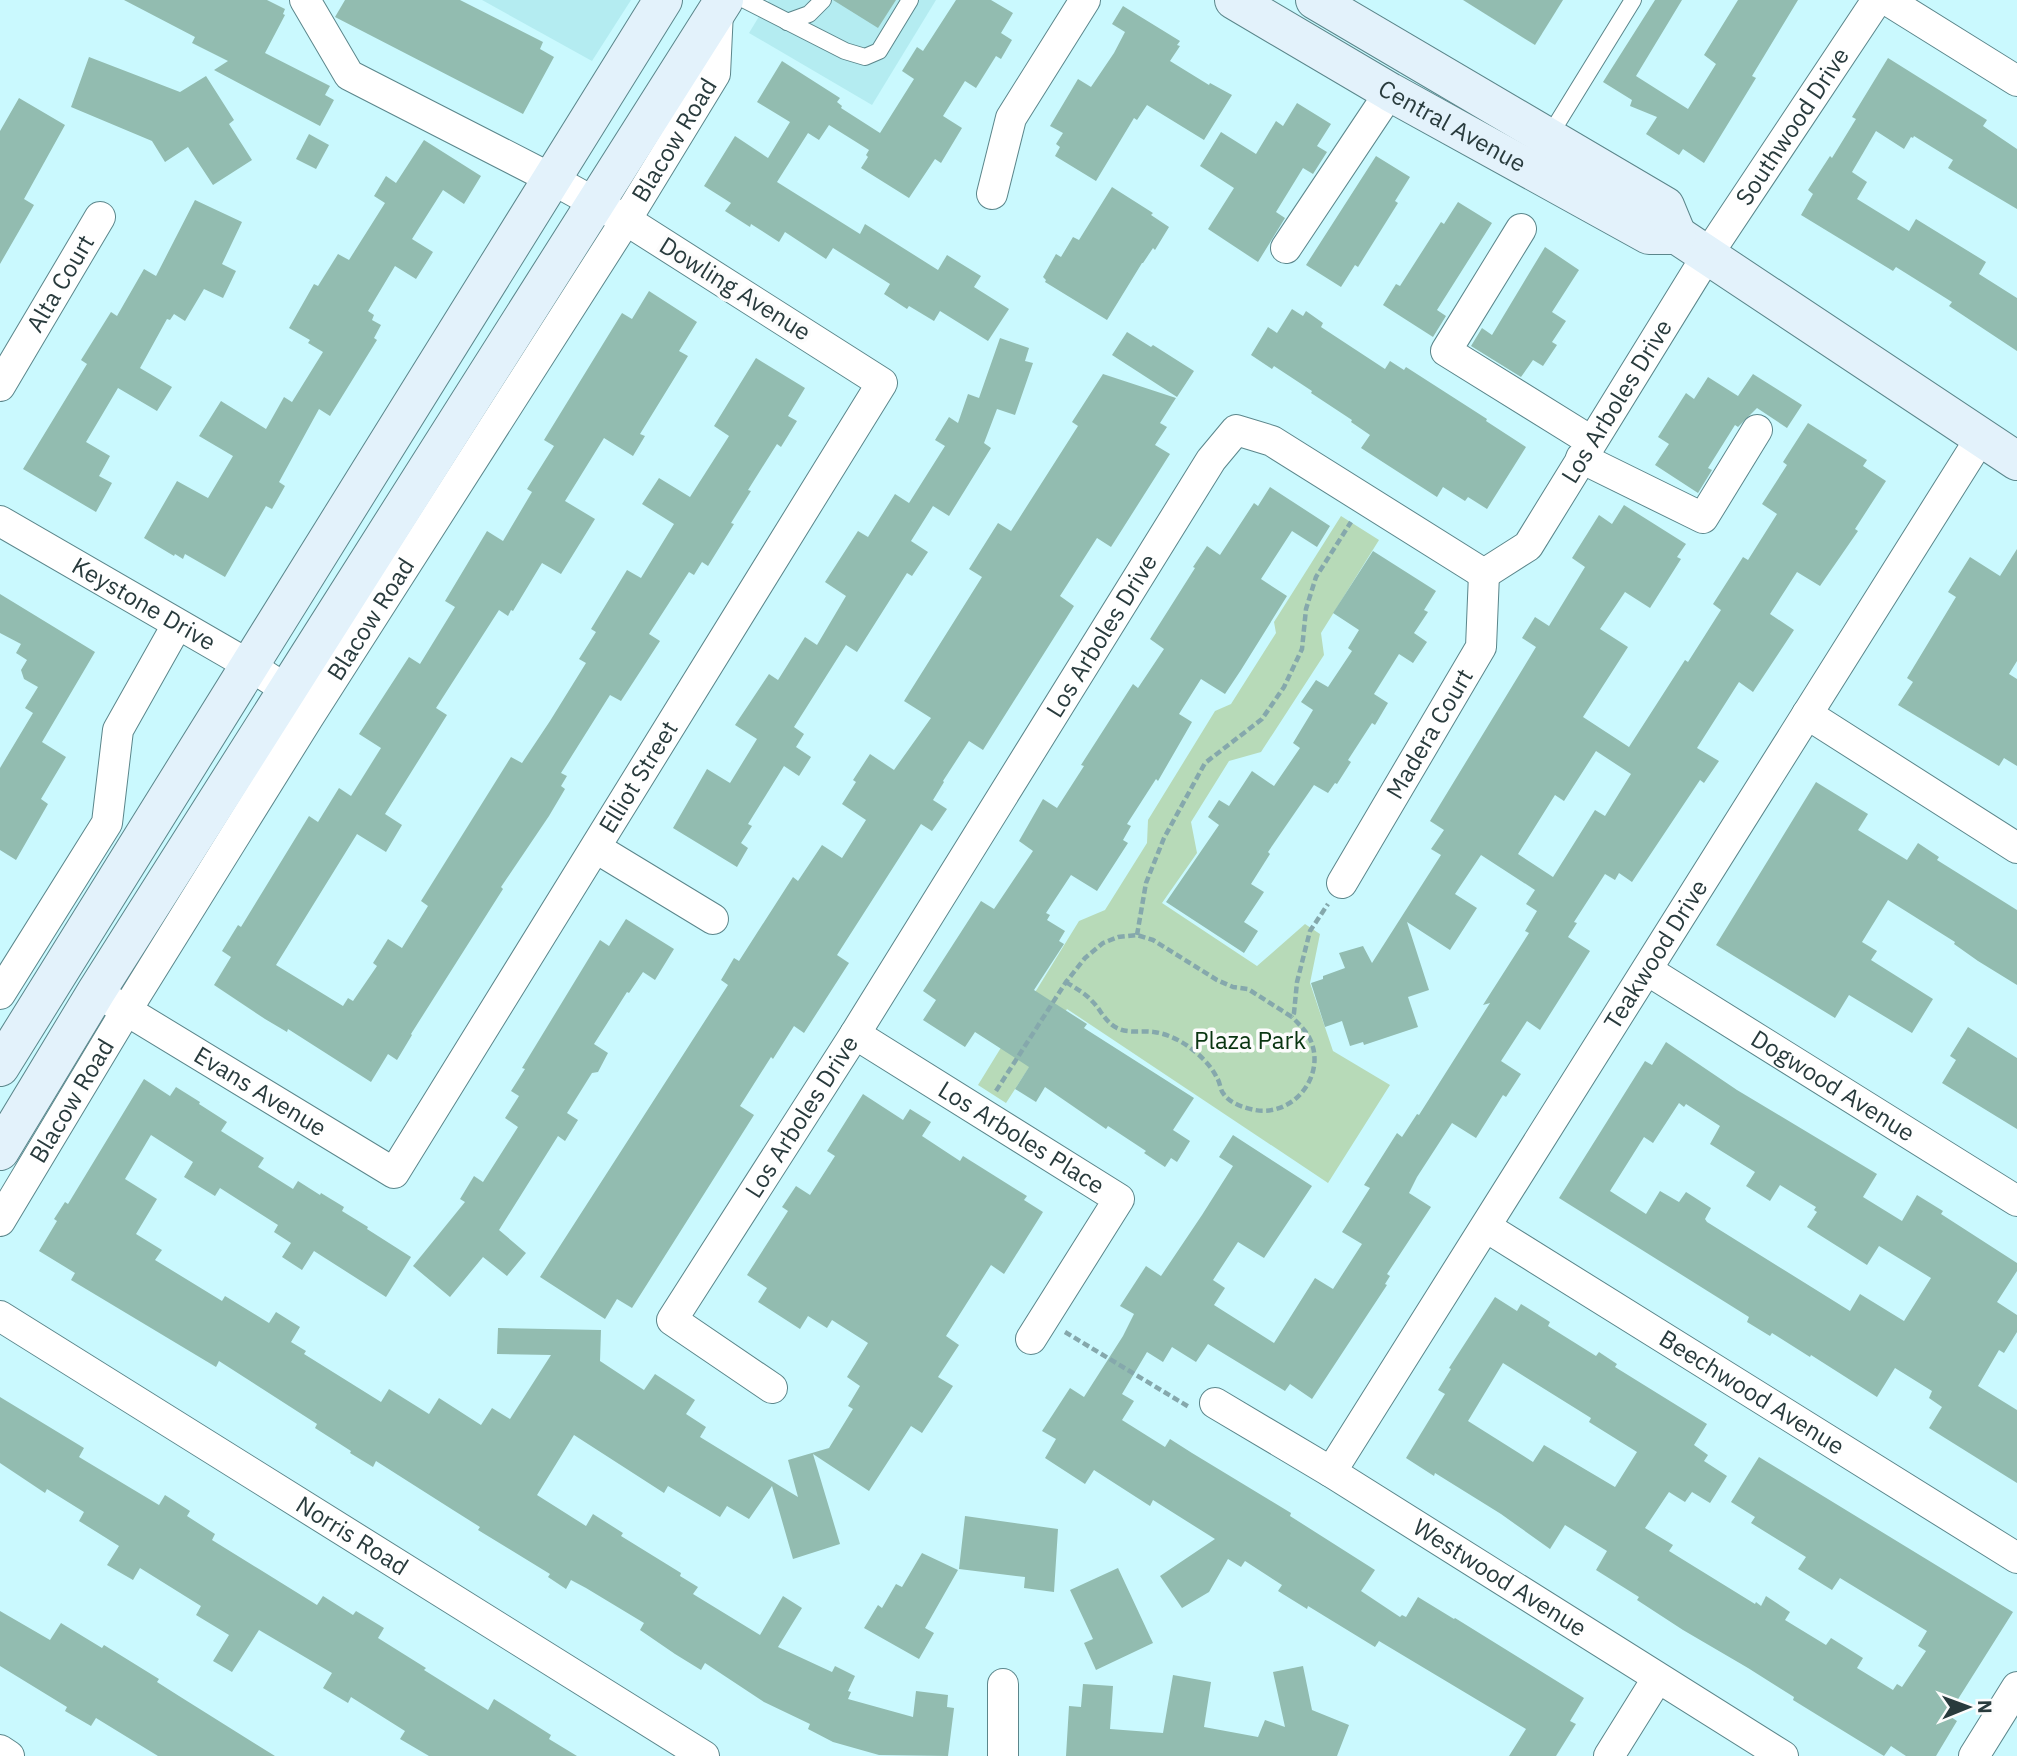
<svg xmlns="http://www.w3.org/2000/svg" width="2017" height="1756" viewBox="0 0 2017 1756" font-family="'IBM Plex Sans',sans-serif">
<rect width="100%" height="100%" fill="#caf9fe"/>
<g fill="#b4ecf1">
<path d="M482,0h149l-39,61z"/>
<path d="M769,0h167l-64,105 -123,-72z"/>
</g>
<path fill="#b7dab8" d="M1341,516l38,24 -58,93 3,22 -63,97 -32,9 -38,61 6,31 -35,50 95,63 48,-42 15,10 -10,49 23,68 57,34 -62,98 -261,-174 -61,94 -28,-18 101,-164 26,-11 42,-67 1,-23 67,-109 16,-7 45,-71 -2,-11z"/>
<g fill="#92bcb0" fill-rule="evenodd">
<path d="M124,0h143l18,9 -2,5 2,1 -20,38 65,33 -5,9 9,5 -14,26 -106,-56 14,-9 -36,-18 3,-6z"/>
<path d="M345,0h115l83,42 -3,7 14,8 -31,57 -188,-97z"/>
<path d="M833,0h63l-18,28z"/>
<path d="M956,0h35l22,13 -12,20 11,7 -11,19 -5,-3 -20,32 -11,-7 -22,35 19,12 -21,35 -6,-4 -26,39 -48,-30 7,-11 -2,-2 3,-5 -40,-25 -10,15 -11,-7 -31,49 83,52 5,-10 73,46 9,-15 34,21 -7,11 35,22 -21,32 -48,-30 -6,10 -25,-15 -2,3 -23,-15 6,-10 -57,-36 -7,11 -41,-27 -6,10 -28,-18 -1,3 -25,-16 6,-8 -27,-17 31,-50 33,22 22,-36 -33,-20 25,-41 58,37 -3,4 5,4 -1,2 39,25 34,-54 -12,-8 15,-24 6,4z"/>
<path d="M1463,0h100l-28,45z"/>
<path d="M1655,0h27l-46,76 52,33 28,-45 -12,-9 34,-55h60l-46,76 4,2 -52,85 -21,-14 -4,6 -33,-21 11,-17 -27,-11 2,-6 -29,-18z"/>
<path d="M1123,6l57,35 -3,4 3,1 -10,15 39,24 1,-2 22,12 -28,45 -57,-35 -10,15 -3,-2 -38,63 -41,-25 5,-9 -4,-3 7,-11 -13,-7 28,-47 13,8 23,-34 11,-21 -13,-8z"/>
<path d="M89,57l91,35 26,-16 28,44 -5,4 23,36 -39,25 -25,-38 -23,15 -13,-21 -81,-34z"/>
<path d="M1888,58l99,62 -4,6 34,23v60l-69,-41 5,-8 -39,-24 -1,2 -2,-1 -7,12 -28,-18 -24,41 15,10 -10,17 52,32 7,-12 70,43 -7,12 38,24v53l-68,-45 3,-4 -56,-35 -3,4 -92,-56 12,-21 -5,-4 22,-34 2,2 24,-39 -4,-2z"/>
<path d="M19,98l46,27 -41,74 10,6 -34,59v-133z"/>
<path d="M1297,103l34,21 -14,22 10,6 -14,22 -10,-6 -27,44 9,6 -27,44 -50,-33 26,-41 -34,-22 21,-34 35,22 20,-33 7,5z"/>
<path d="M309,134l20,11 -13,24 -20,-10z"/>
<path d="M424,140l57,36 -17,28 -21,-14 -31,49 21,13 -17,27 -21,-13 -27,45 6,4 -2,5 9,5 -7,13 3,2 -47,76 -11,-7 -40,73 6,4 -13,23 -6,-3 -41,71 -40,-23 -2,5 -8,-5 -1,2 -30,-18 33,-57 31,17 25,-42 -34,-20 22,-35 45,28 18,-32 8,5 31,-50 -15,-9 2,-3 -21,-12 25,-44 4,2 20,-32 11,6 36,-57 -11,-7 12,-20 10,7z"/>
<path d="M1376,156l34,21 -15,24 3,2 -40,64 -3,-2 -14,22 -35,-22z"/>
<path d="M1112,187l41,26 -2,2 18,12 -14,23 -2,-2 -10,15h-1l-35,57 -62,-38 1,-2 -3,-3 13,-23 5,3 12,-20 6,3z"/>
<path d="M195,200l47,22 -20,42 14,7 -13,27 -19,-9 -19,32 -11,-7 -4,6 -3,-1 -27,49 32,19 -15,24 -39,-23 -32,54 24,14 -11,20 13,7 -16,29 -73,-43 64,-105 -6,-4 30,-48 6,4 27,-47 12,7z"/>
<path d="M1458,202l34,21 -55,87 9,6 -13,21 -50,-32 13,-21 4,2 41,-64 3,2z"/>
<path d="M1545,247l34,23 -27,42 14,9 -14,21 5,3 -14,21 -10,-6 -12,17 -50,-31 11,-18 10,7z"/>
<path d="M649,291l48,31 -18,29 9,5 -48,78 5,2 -12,20 -29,-18 -39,63 30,18 -34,55 -19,-11 -29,48 -2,-1 -3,6 -9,-6 -63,98 11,7 -62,99 17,11 -16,27 -29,-18 -81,131 67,41 5,-8 5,3 24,-35 -4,-3 15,-24 14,9 26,-42 -7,-5 90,-144 11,6 28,-42 36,-58 -7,-4 17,-27 -5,-3 36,-59 14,8 33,-54 -32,-20 17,-26 31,19 39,-61 -15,-10 42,-68 49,30 -17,28 9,5 -16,26 -4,-3 -29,46 3,1 -20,32 3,1 -26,42 -6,-4 -8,13 -5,-3 -40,62 11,7 -39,60 -11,-6 -49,78 6,3 -6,10 4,3 -16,27 -48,71 2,2 -92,145 1,1 -15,25 -9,-6 -17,28 -83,-53 -1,3 -22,-13 -51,-34 17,-28 -9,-6 16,-26 3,2 68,-111 9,6 21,-34 12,8 30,-48 -22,-14 50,-77 11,7 35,-57 -10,-6 42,-70 16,10 29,-49 -5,-3 27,-43 -10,-6 78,-127 10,6z"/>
<path d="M1292,309l11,7 3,-5 17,12 -2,4 64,42 5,-8 14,9 2,-3 81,52 -1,2 40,26 -39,62 -19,-12 -3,4 -22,-14 -6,10 -76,-49 9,-13 -19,-13 1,-2 -41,-27 1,-2 -38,-25 -2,3 -21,-14 17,-28 9,6z"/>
<path d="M1127,332l24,15 2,-2 41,26 -17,26 -65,-42z"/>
<path d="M1000,338l29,10 -4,13 8,2 -18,52 -18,-6 -13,34 7,5 -42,68 -16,-10 -22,35 17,11 -16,24 -5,-3 -50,79 -11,-7 -52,82 10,7 -8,13 15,10 -12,19 -15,-10 -36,58 4,2 -11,17 7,5 -11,19 -64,-39 34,-59 23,14 27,-44 -22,-14 34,-51 9,6 27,-43 12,8 29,-49 -21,-14 33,-51 10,6 27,-43 14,9 36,-57 -10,-6 14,-23 9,6 10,-29 11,4z"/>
<path d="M1103,374l73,24 -16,25 7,4 -12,18 15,9 -59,93 -14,-9 -37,58 14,10 -91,144 -14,-9 -26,40 1,1 -11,18 14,9 -15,22 -11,-7 -84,131 12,8 -45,70 -10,-7 -21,33 -2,-2 -31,49 14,9 -122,193 -15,-9 -12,20 -65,-42 188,-292 -7,-5 13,-22 5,3 54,-84 5,4 24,-36 20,13 24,-38 -24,-16 14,-22 -3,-2 17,-26 24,16 37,-52 -27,-17 78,-124 -13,-8 29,-46 13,8 67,-105 -6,-4z"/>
<path d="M1753,374l49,31 -15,23 -30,-20 -19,19 -3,-2 -27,43 4,2 -14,23 -43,-28 14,-21 -11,-7 28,-44 8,6 14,-22 30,19z"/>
<path d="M1808,423l59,37 -4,6 23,15 -31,48 3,2 -38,55 -23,-14 -27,42 24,16 -41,62 -14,-10 -42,66 22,13 -15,22 -4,-3 -68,102 -13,-9 -4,7 -10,-6 -31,48 3,1 -9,14 22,14 -50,79 -13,-9 -26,40 20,13 -15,23 -3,-2 -27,43 -24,-15 -35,54 -8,16 22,14 -44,67 3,2 -5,8 2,1 -75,114 -22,-15 -5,7 -77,-47 -12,18 -24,-15 -9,15 -16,-10 -25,42 12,7 -12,19 43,27 5,-8 22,14 99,60 -1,3 85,54 -14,21 39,26 2,-2 4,2 12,-20 36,22 1,-1 129,80 -14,23 6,3 -20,32h-47l17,-27 -147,-88 -4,6 -67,-41 -1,3 -29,-18 4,-6 -37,-24 -4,6 -13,-8 -19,33 -27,16 -22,-32 55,-37 -62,-39 -3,6 -56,-36 -9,14 -40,-26 11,-19 -14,-8 28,-43 14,9 39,-61 11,-22 -14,-8 26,-40 15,10 41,-61 31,-49 -14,-9 14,-22 79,51 -48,72 -26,-16 -25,38 12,8 -11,17 60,38 41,-65 18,11 29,-45 -20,-12 28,-44 -6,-3 33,-52 5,4 15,-23 2,1 71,-112 -7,2 46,-72 -4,-2 12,-20 -11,-7 9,-14 -54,-35 -26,39 22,14 -27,42 -43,-28 22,68 -21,7 10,30 -54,18 -1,-3 -13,4 -8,-25 -17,6 -14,-44 12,-4v-3l22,-8 -6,-15 24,-7 9,17 69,-108 -10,-6 13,-19 -14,-9 106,-174 -14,-9 13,-21 14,9 36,-59 -13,-9 27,-43 13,9 12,-19 62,39 -9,13 4,2 -31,49 -25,-16 -25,37 28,18 -45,70 46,30 56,-87 3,2 33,-52 -8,-6 30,-47 5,3 29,-46 -15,-10 25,-39 -4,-3zM1596,751l35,23 -26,42 -10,-6 -42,67 -35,-23 37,-59 9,6z"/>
<path d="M1270,487l60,39 -13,21 -25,-16 -31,48 26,17 -46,74 -16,24 -24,-15 -22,35 13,8 -34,59 -2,-2 -29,45 4,2 -8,14 5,3 -31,48 -26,-16 -25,38 4,2 -3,5 18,11 -6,10 5,3 -30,46 53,34 -3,4 110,70 -21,32 17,11 -13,21 -6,-4 -6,9 -21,-14 2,-2 -38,-25 -2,3 -61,-42 -9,15 -21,-13 14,-22 -54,-35 -10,15 -42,-27 13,-20 -13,-9 58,-90 13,8 39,-58 -14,-10 24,-42 14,9 27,-42 -3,-1 52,-81 5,4 26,-39 -14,-10 45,-71 -2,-1 14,-21 13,9 34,-52 4,3z"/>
<path d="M2017,549v112l-8,13 8,5v87l-13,-8 -5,8 -101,-61 15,-23 -6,-4 49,-81 -8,-5 22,-35 30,19z"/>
<path d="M1373,551l63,40 -12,19 4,2 -14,21 13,9 -14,21 -14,-9 -25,40 14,9 -13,22 -3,-2 -24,37 3,2 -14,22 -2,-1 -7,10 -14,-8 -46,67 2,2 -19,30 13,8 -20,30 14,9 -14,22 -78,-51 53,-77 -11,-8 11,-17 10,6 23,-35 22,15 26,-38 -7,-5 20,-33 -12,-8 15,-22 12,7 24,-36 -4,-3 11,-18 -26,-17z"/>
<path d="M0,594l95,58 -53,90 24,15 -25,42 7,5 -32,56 -16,-10v-82l33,-55 -8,-5 13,-21 -14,-8 -3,-9 6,-10 -11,-7 5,-9 -21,-11z"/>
<path d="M1816,782l52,32 -10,16 49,30 11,-17 21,14 -2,3 80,50v75l-39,-24 -24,-17 1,-2 -67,-42 -26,42 15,9 -6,9 62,39 -21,34 -63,-38 -14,23 -119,-73z"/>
<path d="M626,919l48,30 -19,31 -12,-8 -14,21 -2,-1 -33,52 14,9 -10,19 -6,1 -25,40 11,7 -13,21 -7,-5 -59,94 27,23 -19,23 -24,-19 -33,40 -37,-31 52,-64 -5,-3 14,-23 9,6 35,-55 -13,-9 14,-22 -8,-5 14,-22 -3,-1 78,-128 9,6z"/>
<path d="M1968,1027l49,31v71l-75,-46 14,-23 -6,-4z"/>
<path d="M1666,1042l71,48 140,84 -14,23 39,24 15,-26 26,16 -2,3 76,49v8l-20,31 20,13v17l-13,21 -5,-3 -21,36 39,24v73l-88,-55 13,-21 -13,-9 3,-7 -37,-23 -18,29 -66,-42 -1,2 -38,-24 -2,3 -23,-14 2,-5 -190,-119 86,-137 7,4zM1679,1103l5,4 2,-3 34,22 -10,18 45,28 -9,14 24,15 10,-16 36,22 -2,3 3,2 -10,15 60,38 12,-19 52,32 -27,43 -44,-27 -10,17 -143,-89 -2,-3 6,-11 -25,-16 -7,10 -19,-11 -14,23 -36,-23 34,-54 9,6z"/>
<path d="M144,1079l26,17 6,-9 24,15 -1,2 28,18 -6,9 43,27 -6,9 35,22 5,-8 22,14 1,-2 23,14 -2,4 26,16 -1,2 44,28 -25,40 -72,-46 -12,19 -20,-13 9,-14 -17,-11 4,-7 -58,-37 -5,8 -31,-19 9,-15 -42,-27 -26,44 32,20 -21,35 26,16 -7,10 67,41 3,-5 44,27 7,-11 24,15 -9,15 15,9 -2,3 77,48 8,-13 40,25 10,-16 42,27 11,-17 18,11 41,-64 -54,-1 1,-26 103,2 -1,31 44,29 11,-16 40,26 -9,14 20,13 -6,10 98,60 -10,-37 41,-12 24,-39 -5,-3 12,-20 -13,-9 21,-34 -36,-23 -5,8 -19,-12 -8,13 -42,-27 9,-14 -20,-13 41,-64 -6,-4 14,-21 14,9 25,-39 -8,-5 36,-57 40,26 7,-11 21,13 -9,14 38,25 3,-5 64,40 -3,4 19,12 -39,62 -13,-9 -45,71 13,9 -21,32 15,9 -31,47 -11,-7 -42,65 -56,-37 27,90 -47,15 -21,-73 -23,33 -22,-13 -7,11 -52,-31 -4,7 -90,-58 -37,60 49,31 7,-12 30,19 -2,3 60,37 -1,3 18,11 -5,7 67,41 23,-39 19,12 -24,39 54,25 3,-6 20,10 -7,15 3,1 -3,7 65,18 3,-26 32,4 -1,12 7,1 -6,48 -69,-1 -46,-13 -25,-13 2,-5 -46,-22 -59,-39 -4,7 -26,-16 -35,-24 4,-7 -58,-35 -15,-8 -5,9 -18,-12 2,-3 -72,-44 2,-3 -27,-17 -77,-49 -3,6 -23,-14 1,-2 -36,-23 2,-4 -98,-63 -3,6 -145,-87 4,-7 -36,-22 18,-30 -3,-2 11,-17 3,2z"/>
<path d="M1495,1297l22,14 4,-7 29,18 -2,4 48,30 3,-4 18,12 -2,3 92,57 -13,21 14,10 -4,6 23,15 -17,27 -18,-11 -7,10 -16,-10 -24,36 28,17 -4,6 86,53 1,-2 5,4 5,-10 24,16 -5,8 41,25 5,-7 32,20 -6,10 36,22 4,-6 5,3 24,-36 -8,-5 9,-15 -87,-53 -8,12 -34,-21 8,-12 -55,-34 4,-6 -24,-15 28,-45 254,155 -65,103 9,6 -21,35h-30l-15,-10 -7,10 -91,-56 1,-3 -46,-29 -65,-38 -46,-30 2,-3 -43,-27 11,-19 -42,-26 -15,24 -49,-35 -66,-41 -1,3 -28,-18 39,-64 -7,-4 13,-21 -2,-1zM1503,1363l88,55 -2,4 48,30 -22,35 -71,-42 -11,17 -65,-41z"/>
<path d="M0,1397l84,51 -5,9 80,48 6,-10 25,16 -3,5 28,18 -3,6 47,29 58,36 6,-9 30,19 3,-4 28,17 -6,10 48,30 -2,2 64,40 6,-11 57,36 -2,4 28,17h-148l-29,-17 5,-8 -54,-34 -3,6 -25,-15 9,-15 -73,-43 -27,42 -19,-11 16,-26 -33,-20 5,-9 -61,-38 -7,12 -26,-15 12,-19 -40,-25 5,-9 -37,-23 -2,4 -45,-30z"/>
<path d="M965,1516l93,13 -4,63 -30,-4 1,-11 -66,-8z"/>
<path d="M922,1553l36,17 -33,58 9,5 -15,26 -55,-31 14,-23 4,3 14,-24 6,3z"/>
<path d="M1118,1568l35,75 -57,27 -12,-27 9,-4 -23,-49z"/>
<path d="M0,1611l50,29 11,-17 41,25 2,-3 55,34 -2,3 22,14 96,60h-117l-62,-38 -5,8 -26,-15 2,-4 -67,-41z"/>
<path d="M1303,1666l9,44 37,15 -12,31h-271l3,-50 12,1 2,-23 30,2 -3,43 53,4 10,-58 38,7 -7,45 54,10 7,-17 20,7 -12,-55z"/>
</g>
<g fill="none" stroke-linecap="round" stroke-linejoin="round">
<defs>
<g id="service">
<path d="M745,0l100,51 20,6 14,-6 31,-51"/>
<path d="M787,22l22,-8 14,-14"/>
<path d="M1548,138l85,-138"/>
</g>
<g id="minor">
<path d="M1887,0l130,81"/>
<path d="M992,194l19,-76 74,-118"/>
<path d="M1521,229l-75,122 145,90"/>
<path d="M1286,248l104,-156"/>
<path id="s1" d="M0,386l100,-169"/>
<path d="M1581,458l122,60 54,-88"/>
<path id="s2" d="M0,521l249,144 38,25"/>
<path id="s3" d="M1484,574l44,-28 180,-292 169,-254"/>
<path d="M1807,714l210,134"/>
<path d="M596,848l117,71"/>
<path id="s4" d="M1342,883l139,-236 3,-73"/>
<path id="s5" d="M1647,970l370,231"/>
<path id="s6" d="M96,992l298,181 488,-790 -256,-163 -76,-42 -201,-103 -44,-75"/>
<path d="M0,994l107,-171 11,-93 59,-105"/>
<path id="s7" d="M855,1034l264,165 -88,140"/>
<path id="s8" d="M0,1221l126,-210 182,-293 318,-498 89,-146 3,-63"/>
<path id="s9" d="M1486,1227l531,331"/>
<path id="s10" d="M0,1316l704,440"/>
<path id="s11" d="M772,1388l-100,-68 183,-286 356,-574 25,-30 36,11 212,133"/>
<path id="s12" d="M1215,1403l116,69 452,284"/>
<path id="s13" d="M1331,1472l649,-1033"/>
<path d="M1003,1684v72"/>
<path d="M0,1750l9,6"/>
<path d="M1609,1756l48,-77"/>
<path d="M1974,1756l43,-69"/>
</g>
<g id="secondary">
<path id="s14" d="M1234,0l156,92 259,143h28l340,226"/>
<path d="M1315,0l350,206 12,29"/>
<path d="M0,1067l663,-1067"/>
<path d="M0,1151l96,-159 628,-992"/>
</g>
</defs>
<use href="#service" stroke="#5b868b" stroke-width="18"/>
<use href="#minor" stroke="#5b868b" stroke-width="32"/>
<use href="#secondary" stroke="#5b868b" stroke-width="40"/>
<g stroke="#85a8ac" stroke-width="4.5" stroke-dasharray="7 3.5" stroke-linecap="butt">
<path d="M1137,935l9,-52 18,-45 41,-75 57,-44 22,-32 18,-38 4,-40 10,-32 35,-55"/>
<path d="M1066,982c9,6 19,11 26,19 9,9 13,21 25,27 12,6 25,2 37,4 14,2 28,9 39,18 9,7 19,17 24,28 3,4 3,11 6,15 6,10 21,15 32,17 40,7 73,-37 54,-73 -4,-7 -11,-14 -17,-20"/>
<path d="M996,1091l70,-109 19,-24 18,-15 15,-6 19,-2 16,5 64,40 16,7 15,2 44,28 2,-4 3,-31 13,-51 18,-27"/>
<path d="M1065,1332l124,75"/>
</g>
<use href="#service" stroke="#fff" stroke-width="16"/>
<use href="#minor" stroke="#fff" stroke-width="30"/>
<use href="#secondary" stroke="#e3f2fb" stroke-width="38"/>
</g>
<g text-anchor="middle" stroke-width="7" stroke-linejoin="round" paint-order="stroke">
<g font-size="24" fill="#293b3d" stroke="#fcfcfc">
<text dy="8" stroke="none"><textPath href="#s14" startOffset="252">Central Avenue</textPath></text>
<text dy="8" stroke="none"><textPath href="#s3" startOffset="548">Southwood Drive</textPath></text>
<text dy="8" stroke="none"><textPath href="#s8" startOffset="1274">Blacow Road</textPath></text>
<text dy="8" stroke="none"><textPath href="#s1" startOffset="119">Alta Court</textPath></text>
<text transform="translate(735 289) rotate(32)" y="8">Dowling Avenue</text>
<text dy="8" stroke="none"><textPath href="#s3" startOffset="222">Los Arboles Drive</textPath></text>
<text dy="8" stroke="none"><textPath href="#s2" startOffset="166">Keystone Drive</textPath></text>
<text dy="8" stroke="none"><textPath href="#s8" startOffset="707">Blacow Road</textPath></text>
<text dy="8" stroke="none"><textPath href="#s11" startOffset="929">Los Arboles Drive</textPath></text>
<text dy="8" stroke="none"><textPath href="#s4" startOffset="173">Madera Court</textPath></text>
<text dy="8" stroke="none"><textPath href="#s6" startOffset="814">Elliot Street</textPath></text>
<text dy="8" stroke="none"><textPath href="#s13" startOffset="611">Teakwood Drive</textPath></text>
<text dy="8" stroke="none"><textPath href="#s5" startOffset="219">Dogwood Avenue</textPath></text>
<text dy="8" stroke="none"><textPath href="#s6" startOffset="192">Evans Avenue</textPath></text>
<text dy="8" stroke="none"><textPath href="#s8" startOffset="140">Blacow Road</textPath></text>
<text dy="8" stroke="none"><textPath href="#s11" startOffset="362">Los Arboles Drive</textPath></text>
<text dy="8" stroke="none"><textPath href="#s7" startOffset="196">Los Arboles Place</textPath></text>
<text dy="8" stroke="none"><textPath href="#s9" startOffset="313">Beechwood Avenue</textPath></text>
<text dy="8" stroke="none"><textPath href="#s10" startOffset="415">Norris Road</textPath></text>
<text dy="8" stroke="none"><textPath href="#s12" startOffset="334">Westwood Avenue</textPath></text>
</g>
<g font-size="24" fill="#093511" stroke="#fcfcfc">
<text x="1250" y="1049">Plaza Park</text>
</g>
</g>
<g transform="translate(1968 1707) rotate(89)" stroke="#fcfcfc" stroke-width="5" paint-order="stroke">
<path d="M0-5L12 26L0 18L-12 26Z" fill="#293b3d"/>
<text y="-10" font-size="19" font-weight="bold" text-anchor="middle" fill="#293b3d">N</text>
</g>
</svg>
